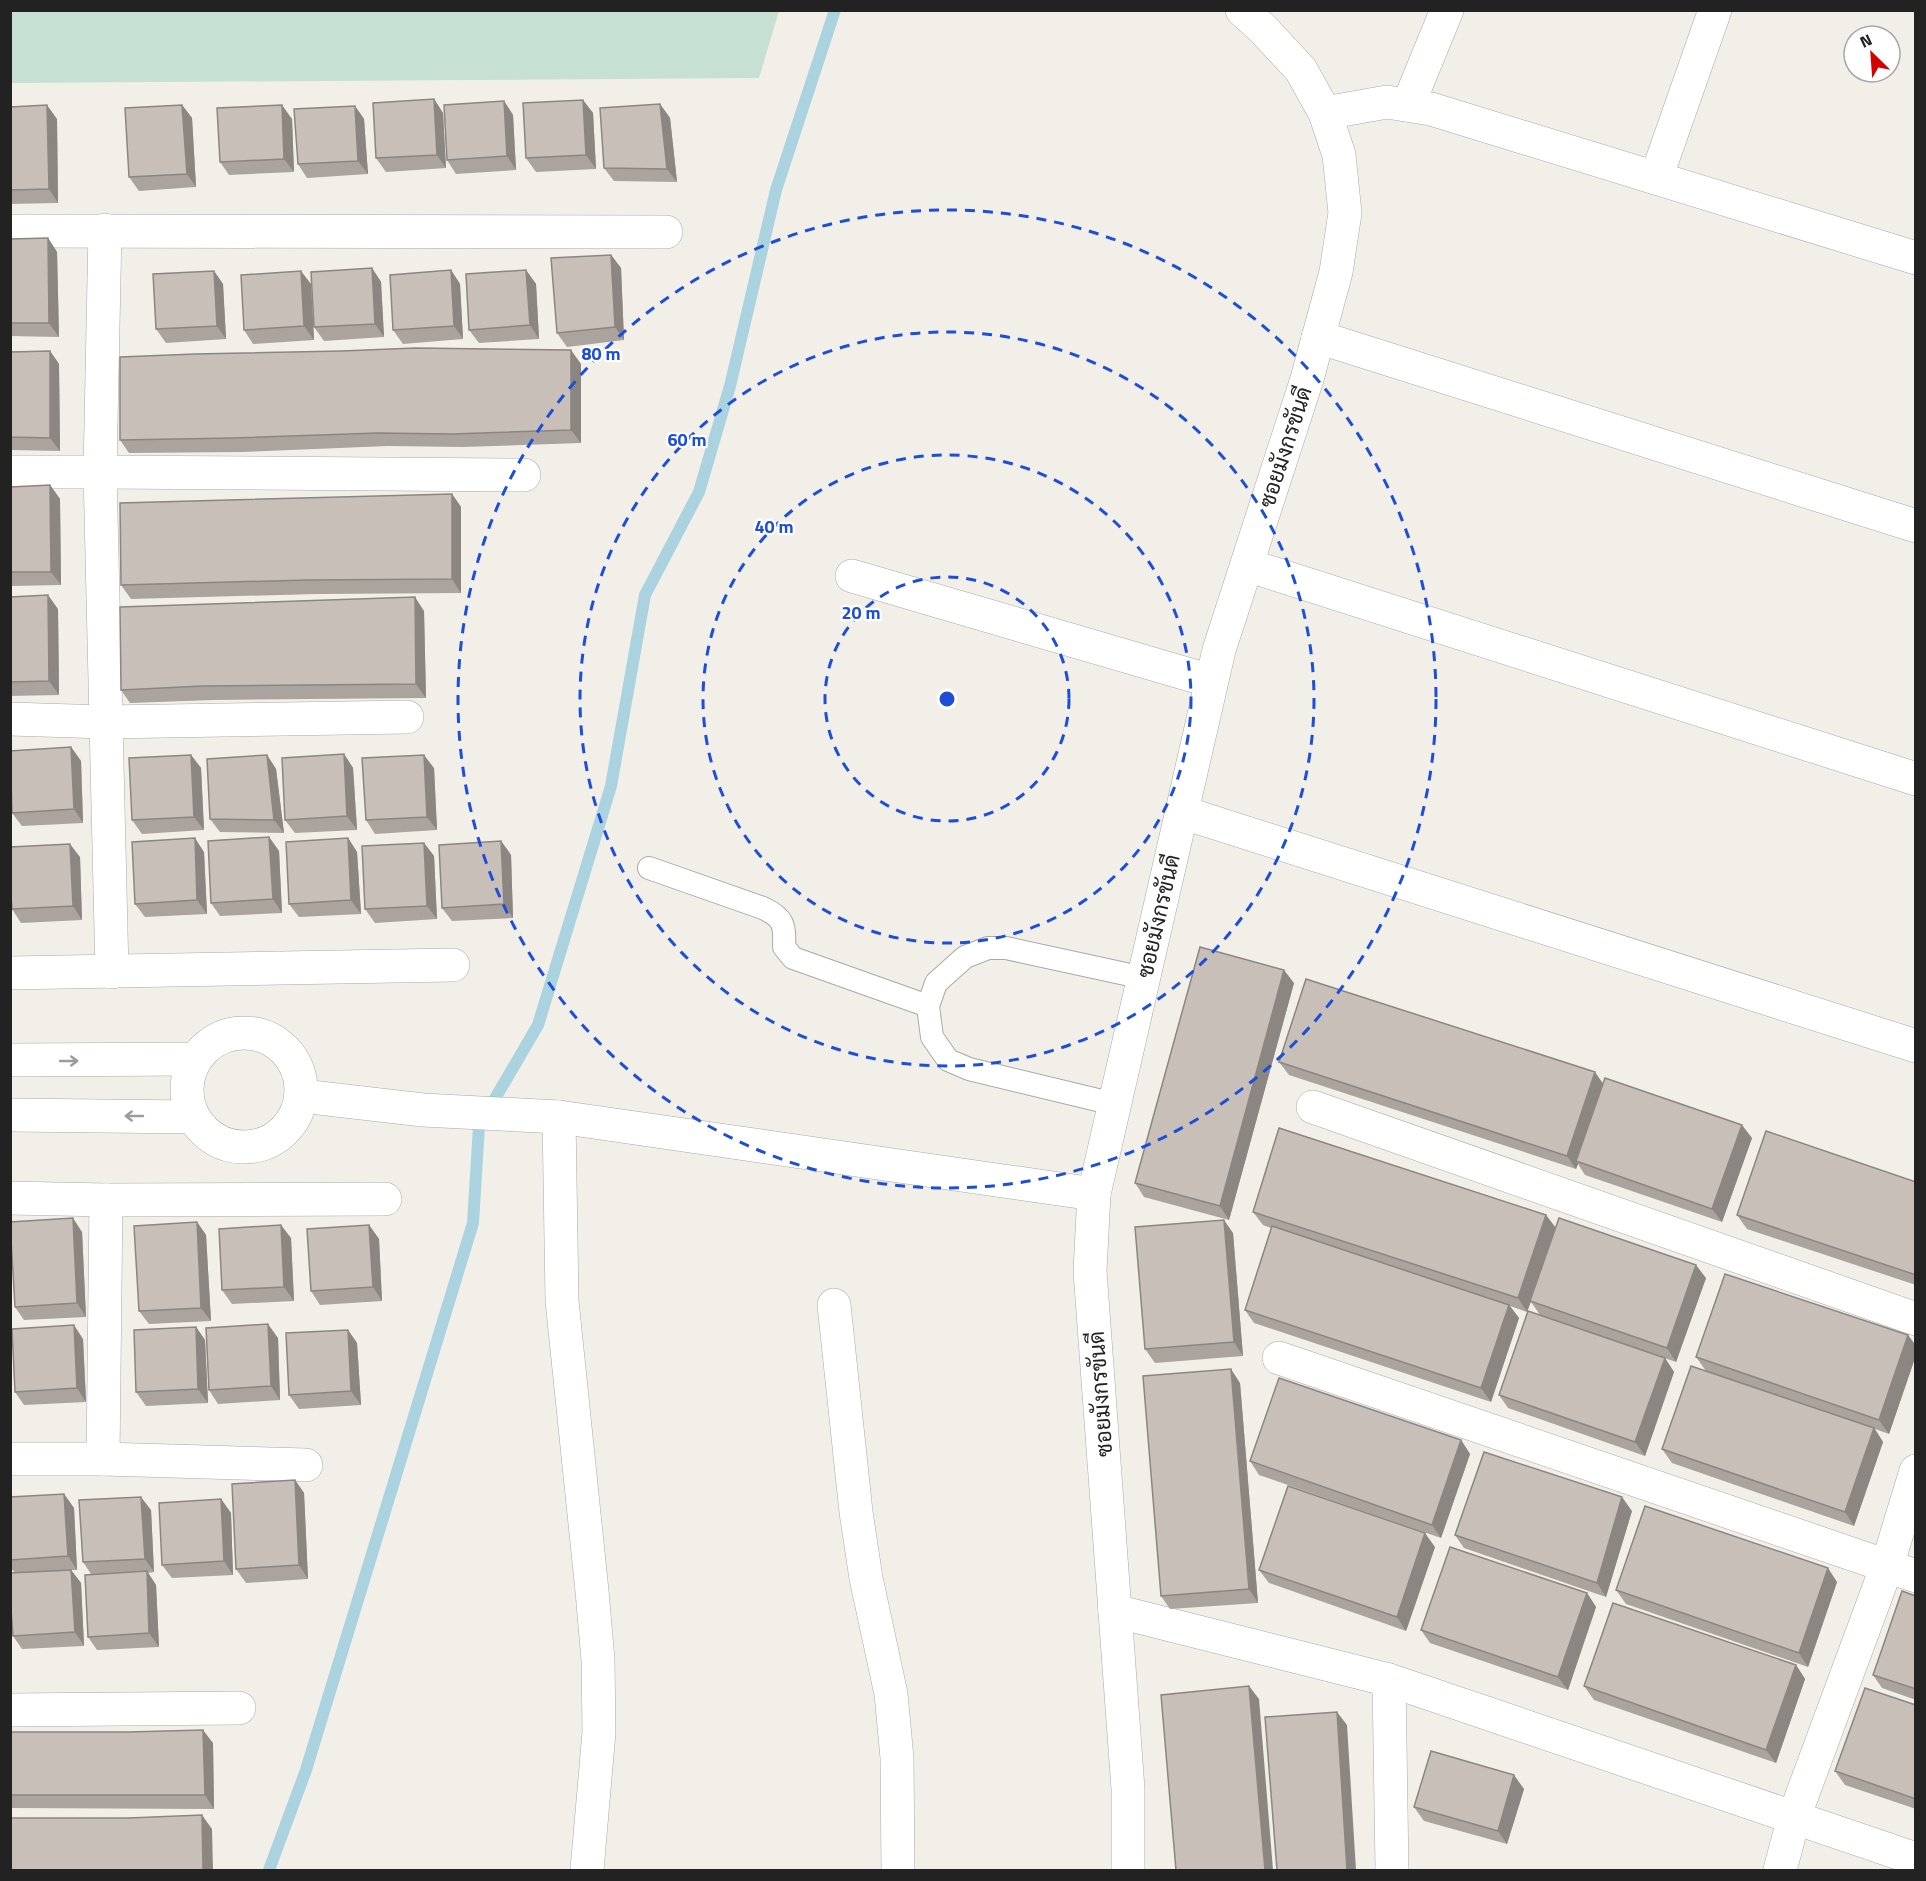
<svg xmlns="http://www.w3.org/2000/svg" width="1926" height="1881" viewBox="0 0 1926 1881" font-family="'Titillium Web',Sarabun,sans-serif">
<rect width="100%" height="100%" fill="#f2efe9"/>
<path fill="#c6e0d4" d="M10,11l1,-1 768,1 -20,67 -748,5z"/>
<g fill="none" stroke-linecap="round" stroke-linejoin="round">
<path stroke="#aad3df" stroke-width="12" d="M269,1870l37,-100 167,-547 6,-97 59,-101 73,-239 34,-191 54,-103 31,-106 46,-196 59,-180"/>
<defs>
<g id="service">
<path d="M649,868l114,40c21,10 22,17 21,39l9,11 135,48"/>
<path d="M1114,1104l-145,-35 -21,-9 -16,-23 -4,-31 8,-23 29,-26 23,-9h18l138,30"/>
</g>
<g id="minor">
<path d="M1408,105l39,-95"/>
<path d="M1325,113l62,-11 44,7 485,149"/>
<path d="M1656,178l59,-168"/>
<path d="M105,230l-5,242 12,500"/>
<path d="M10,231l656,1"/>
<path d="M1318,337l598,189"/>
<path d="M10,472h90l424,3"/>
<path d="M1247,565l669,214"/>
<path d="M852,576l359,105"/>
<path d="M10,719l96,3 301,-5"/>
<path d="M1181,812l735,234"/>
<path d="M10,973l443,-8"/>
<circle cx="244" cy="1090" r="57"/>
<path d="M10,1060l185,-1"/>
<path d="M302,1096l121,14 136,7 535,77"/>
<path d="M1313,1107l603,212"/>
<path d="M10,1115l183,2"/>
<path d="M559,1117l3,184 30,290 6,69 1,72 -12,138"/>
<path d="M10,1198l96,2 279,-1"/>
<path d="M834,1305l22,207 10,66 25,116 6,64 1,112"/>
<path d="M1279,1358l637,218"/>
<path d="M10,1459h93l203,6"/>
<path d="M103,1459l3,-259"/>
<path d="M1115,1611l274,69 527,179"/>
<path d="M1389,1680l3,190"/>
<path d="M10,1710l229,-2"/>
<path d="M1780,1870l14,-53 93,-251 29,-95"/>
</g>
<path id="tertiary" d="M1128,1870v-81l-38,-518 4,-77 125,-544 88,-271 29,-107 9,-59 -6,-58 -14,-42 -24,-43 -38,-41 -21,-19"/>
</defs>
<use href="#service" stroke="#a9a9a9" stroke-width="24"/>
<use href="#minor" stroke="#a9a9a9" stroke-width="34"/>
<use href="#tertiary" stroke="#a9a9a9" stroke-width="34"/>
<use href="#service" stroke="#fff" stroke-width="22"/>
<use href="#minor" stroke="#fff" stroke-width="33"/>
<use href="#tertiary" stroke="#fff" stroke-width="33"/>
</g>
<g fill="#aba49e">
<path d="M434,99l9,14 3,55 -60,4 -10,-14z"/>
<path d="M583,100l10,13 3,56 -60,3 -10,-14z"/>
<path d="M504,101l9,14 3,55 -60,4 -9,-14z"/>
<path d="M660,104l10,14 7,64 -63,-1 -10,-13z"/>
<path d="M182,105l10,13 4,69 -57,4 -10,-14z"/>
<path d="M355,106l9,13 4,55 -61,4 -9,-14z"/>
<path d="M10,107l47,12 1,84 -48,1z"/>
<path d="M292,119l2,53 -65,3 -9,-13z"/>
<path d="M48,238l9,14 2,85 -49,-1v-97z"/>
<path d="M611,255l10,13 3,72 -57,7 -10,-14z"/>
<path d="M372,268l9,14 3,55 -60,4 -10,-14z"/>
<path d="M451,270l9,14 3,55 -60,5 -10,-14z"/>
<path d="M526,270l10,14 3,55 -60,4 -10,-13z"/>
<path d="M214,271l9,13 3,55 -60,4 -10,-14z"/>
<path d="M311,284l3,56 -61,4 -9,-14z"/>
<path d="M50,351l9,13 1,87 -50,-1v-98z"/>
<path d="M581,364v79l-119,4 -74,-1 -146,6 -113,1 -9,-13z"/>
<path d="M50,485l10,14 1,86 -51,1v-99z"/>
<path d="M452,494l9,13v86l-145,1 -185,5 -10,-14z"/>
<path d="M10,597l48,12 1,86 -49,1z"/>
<path d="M424,611l2,87 -213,2 -83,3 -9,-13z"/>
<path d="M71,747l10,14 2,62 -61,3 -10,-13z"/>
<path d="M344,754l9,14 4,62 -62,3 -10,-13z"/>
<path d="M191,755l10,13 3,62 -62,4 -10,-14z"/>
<path d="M267,755l9,14 8,64 -64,-1 -10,-13z"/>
<path d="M434,768l3,62 -62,4 -9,-14z"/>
<path d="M269,837l10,14 3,62 -62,3 -9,-13z"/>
<path d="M348,838l9,14 4,62 -62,3 -10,-13z"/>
<path d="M501,841l10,14 2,63 -61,3 -10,-13z"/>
<path d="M424,843l10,13 3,63 -62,4 -10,-14z"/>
<path d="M204,852l3,62 -62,3 -10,-13z"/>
<path d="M80,857l2,63 -61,3 -9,-14z"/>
<path d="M1294,983l-65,237 -85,-23 -9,-14z"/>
<path d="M1279,1062l324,22 149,54 -30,84 -137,-47 -7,-11 -2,5 -287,-94z"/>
<path d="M1916,1182v103l-169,-56 -10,-14z"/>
<path d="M1253,1212l293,3 9,13 151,50 -30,84 -136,-47 -9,-13 -4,10 -17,-6 9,12 -28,84 -237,-79 -9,-13 26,-82 -8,-3z"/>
<path d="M197,1222l9,13 5,86 -62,3 -10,-13z"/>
<path d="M369,1225l10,14 3,62 -62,4 -9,-14z"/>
<path d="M82,1232l4,85 -62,3 -9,-13z"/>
<path d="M1233,1233l10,123 -88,7 -10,-14z"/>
<path d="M291,1238l3,63 -62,3 -10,-14z"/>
<path d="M196,1327l9,13 3,63 -62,3 -10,-14z"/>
<path d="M348,1330l9,13 4,62 -62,4 -10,-14z"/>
<path d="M1908,1335l8,11v9l-27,79 -14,-5 8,13 -29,84 -182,-63 -10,-14 44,-78 -10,-14z"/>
<path d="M278,1338l2,62 -62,4 -9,-14z"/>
<path d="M83,1339l3,63 -62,3 -9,-13z"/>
<path d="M1665,1358l9,14 -29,84 -137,-48 -9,-13z"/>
<path d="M1240,1383l18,220 -88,6 -9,-13z"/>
<path d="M1461,1440l9,14 -29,84 -182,-63 -9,-14z"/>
<path d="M295,1480l9,13 4,86 -62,4 -10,-14z"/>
<path d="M64,1494l10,14 3,62h-6l10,13 3,63 -62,3 -9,-13 2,-63 -5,-6v-7z"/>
<path d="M221,1499l10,14 2,62 -61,3 -10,-13z"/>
<path d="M151,1510l3,62 -6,1 8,12 3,62 -62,3 -9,-13 3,-63 -8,-12z"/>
<path d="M1632,1511l-26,86 -142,-49 -9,-13z"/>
<path d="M1435,1547l-29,84 -137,-48 -10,-13z"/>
<path d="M1837,1582l-29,85 -182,-63 -10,-14z"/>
<path d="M1587,1593l9,14 -28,83 -138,-47 -9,-13z"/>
<path d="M1916,1596v104l-34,-12 -9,-13z"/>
<path d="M1796,1665l9,14 -29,84 -182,-63 -10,-14z"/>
<path d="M1916,1705v104l-71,-24 -10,-14z"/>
<path d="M10,1732l203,11 1,66 -204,-1z"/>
<path d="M1524,1789l-17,55 -83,-23 -10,-14z"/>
</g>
<g fill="#8b8681">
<path d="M434,99l9,14 3,55 -9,-13z"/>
<path d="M583,100l10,13 3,56 -10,-14z"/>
<path d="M504,101l9,14 3,55 -9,-14z"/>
<path d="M660,104l10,14 7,64 -10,-13z"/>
<path d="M47,105l10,14 1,84 -9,-14z"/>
<path d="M182,105l10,13 4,69 -9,-13z"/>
<path d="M282,105l10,14 2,53 -10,-13z"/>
<path d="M355,106l9,13 4,55 -10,-13z"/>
<path d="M48,238l9,14 2,85 -10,-14z"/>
<path d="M611,255l10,13 3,72 -9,-13z"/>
<path d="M372,268l9,14 3,55 -9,-13z"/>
<path d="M451,270l9,14 3,55 -9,-13z"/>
<path d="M526,270l10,14 3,55 -9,-14z"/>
<path d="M214,271l9,13 3,55 -9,-13z"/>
<path d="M301,271l10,13 3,56 -10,-14z"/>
<path d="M571,350l10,14v79l-10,-13z"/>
<path d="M50,351l9,13 1,87 -10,-13z"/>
<path d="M50,485l10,14 1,86 -10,-13z"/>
<path d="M452,494l9,13v86l-9,-14z"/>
<path d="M48,595l10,14 1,86 -10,-14z"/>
<path d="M415,597l9,14 2,87 -10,-14z"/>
<path d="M71,747l10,14 2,62 -9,-14z"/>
<path d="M344,754l9,14 4,62 -10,-14z"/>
<path d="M191,755l10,13 3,62 -10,-13z"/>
<path d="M267,755l9,14 8,64 -10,-13z"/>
<path d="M424,755l10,13 3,62 -10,-13z"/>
<path d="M269,837l10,14 3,62 -9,-14z"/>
<path d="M195,838l9,14 3,62 -10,-14z"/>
<path d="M348,838l9,14 4,62 -10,-14z"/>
<path d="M501,841l10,14 2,63 -9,-14z"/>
<path d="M424,843l10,13 3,63 -10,-13z"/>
<path d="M70,844l10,13 2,63 -9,-14z"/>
<path d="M1284,970l10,13 -65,237 -9,-14z"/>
<path d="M1595,1072l9,13 -28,76 2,3 -2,5 -9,-13z"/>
<path d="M1742,1125l10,13 -30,84 -10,-13z"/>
<path d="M1546,1215l10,13 -29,84 -9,-14z"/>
<path d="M73,1218l9,14 4,85 -9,-14z"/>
<path d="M1224,1220l9,13 10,123 -9,-14z"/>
<path d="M197,1222l9,13 5,86 -10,-13z"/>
<path d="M281,1225l10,13 3,63 -10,-14z"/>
<path d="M369,1225l10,14 3,62 -9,-14z"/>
<path d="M1696,1265l10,13 -30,84 -9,-14z"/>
<path d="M1509,1305l10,13 -28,84 -10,-14z"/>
<path d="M268,1324l10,14 2,62 -9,-14z"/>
<path d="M74,1325l9,14 3,63 -9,-14z"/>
<path d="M196,1327l9,13 3,63 -10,-14z"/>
<path d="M348,1330l9,13 4,62 -10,-14z"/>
<path d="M1908,1335l8,11v9l-27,79 -10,-14z"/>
<path d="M1665,1358l9,14 -29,84 -10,-14z"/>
<path d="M1231,1369l9,14 18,220 -9,-14z"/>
<path d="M1874,1428l9,14 -29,84 -9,-14z"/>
<path d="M1461,1440l9,14 -29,84 -9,-13z"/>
<path d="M295,1480l9,13 4,86 -9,-14z"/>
<path d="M64,1494l10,14 3,62 -9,-14z"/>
<path d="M141,1497l10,13 3,62 -9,-13z"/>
<path d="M1622,1497l10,14 -26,86 -9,-14z"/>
<path d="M221,1499l10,14 2,62 -9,-14z"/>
<path d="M1425,1533l10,14 -29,84 -9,-14z"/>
<path d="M1828,1568l9,14 -29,85 -9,-14z"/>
<path d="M71,1570l10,13 3,63 -9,-14z"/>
<path d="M147,1571l9,14 3,62 -10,-14z"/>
<path d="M1587,1593l9,14 -28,83 -10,-13z"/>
<path d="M1796,1665l9,14 -29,84 -10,-13z"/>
<path d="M1249,1686l10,13 14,171h-8z"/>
<path d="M1337,1712l10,13 9,145h-9z"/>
<path d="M203,1730l10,13 1,66 -9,-14z"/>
<path d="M1514,1775l10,14 -17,55 -9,-13z"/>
<path d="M202,1815l10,14 1,41h-10z"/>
</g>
<g fill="#c7bfb8" stroke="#8b8681" stroke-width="1.5">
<path d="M434,99l3,56 -61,3 -3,-55z"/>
<path d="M583,100l3,55 -60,3 -3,-55z"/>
<path d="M504,101l3,55 -60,4 -3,-55z"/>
<path d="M660,104l7,65 -63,-1 -4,-60z"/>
<path d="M47,105l2,84 -39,1v-83z"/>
<path d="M182,105l5,69 -58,3 -4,-69z"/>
<path d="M282,105l2,54 -64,3 -3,-54z"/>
<path d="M355,106l3,55 -60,3 -4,-55z"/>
<path d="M48,238l1,85h-39v-84z"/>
<path d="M611,255l4,72 -58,6 -6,-75z"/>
<path d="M372,268l3,56 -61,3 -3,-55z"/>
<path d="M451,270l3,56 -61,4 -3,-55z"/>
<path d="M526,270l4,55 -61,5 -3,-56z"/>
<path d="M214,271l3,55 -61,3 -3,-55z"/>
<path d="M301,271l3,55 -60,4 -3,-55z"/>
<path d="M415,348l156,2v80l-119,4 -74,-1 -145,5 -113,2v-83l75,-3 147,-3z"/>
<path d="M50,351v87l-40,-1v-85z"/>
<path d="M50,485l1,87h-41v-85z"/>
<path d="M452,494v85l-145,1 -186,5 -1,-82z"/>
<path d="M48,595l1,86 -39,1v-85z"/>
<path d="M415,597l1,87 -213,2 -82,4 -1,-83z"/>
<path d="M71,747l3,62 -62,4 -2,-62z"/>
<path d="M344,754l3,62 -62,4 -3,-62z"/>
<path d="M191,755l3,62 -62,3 -3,-62z"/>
<path d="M267,755l7,65 -64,-1 -3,-60z"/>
<path d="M424,755l3,62 -61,3 -4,-62z"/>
<path d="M269,837l4,62 -62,4 -3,-62z"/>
<path d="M195,838l2,62 -62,4 -3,-62z"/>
<path d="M348,838l3,62 -62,4 -3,-62z"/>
<path d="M501,841l3,63 -62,4 -3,-63z"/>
<path d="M424,843l3,63 -62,3 -3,-63z"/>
<path d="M70,844l3,62 -61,3 -2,-23v-39z"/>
<path d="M1200,947l84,23 -64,236 -85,-23z"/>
<path d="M1306,979l289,93 -28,84 -288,-94z"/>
<path d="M1605,1078l137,47 -30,84 -136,-48z"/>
<path d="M1279,1128l267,87 -28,83 -265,-86z"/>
<path d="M1766,1131l150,51v93l-179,-60z"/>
<path d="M73,1218l4,85 -62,4 -5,-85z"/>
<path d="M1559,1218l137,47 -29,83 -137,-47z"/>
<path d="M1224,1220l10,122 -89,7 -10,-122z"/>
<path d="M197,1222l4,86 -62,3 -5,-85z"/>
<path d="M281,1225l3,62 -62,3 -3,-61z"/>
<path d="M369,1225l4,62 -62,4 -4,-62z"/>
<path d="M1272,1226l237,79 -28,83 -236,-78z"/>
<path d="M1725,1274l183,61 -29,85 -183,-63z"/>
<path d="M1528,1311l137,47 -30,84 -136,-47z"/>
<path d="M268,1324l3,62 -62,4 -3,-62z"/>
<path d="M74,1325l3,63 -62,4 -3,-63z"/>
<path d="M196,1327l2,62 -62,3 -2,-62z"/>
<path d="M348,1330l3,61 -62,4 -3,-62z"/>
<path d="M1691,1366l183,62 -29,84 -183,-63z"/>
<path d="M1231,1369l18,220 -88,7 -18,-220z"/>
<path d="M1279,1378l182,62 -29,85 -182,-64z"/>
<path d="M1484,1452l138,45 -25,86 -142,-48z"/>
<path d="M295,1480l4,85 -63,4 -4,-85z"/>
<path d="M1288,1486l137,47 -28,84 -138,-47z"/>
<path d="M64,1494l4,62 -58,4v-63z"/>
<path d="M141,1497l4,62 -62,3 -4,-62z"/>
<path d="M221,1499l3,62 -62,4 -3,-62z"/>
<path d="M1645,1506l183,62 -29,85 -183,-63z"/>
<path d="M1450,1547l137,46 -29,84 -137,-47z"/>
<path d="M71,1570l4,62 -62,4 -3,-40v-23z"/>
<path d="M147,1571l2,62 -61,4 -3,-62z"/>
<path d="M1902,1591l14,5v93l-43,-14z"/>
<path d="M1613,1603l183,62 -30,85 -182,-64z"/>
<path d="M1249,1686l16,184h-89l-15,-175z"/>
<path d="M1865,1688l51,17v94l-81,-28z"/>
<path d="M1337,1712l10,158h-70l-12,-153z"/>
<path d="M203,1730l2,65h-195v-63h118z"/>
<path d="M1431,1751l83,24 -16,56 -84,-24z"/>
<path d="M202,1815l1,55h-193v-52h118z"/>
</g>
<defs><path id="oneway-shaft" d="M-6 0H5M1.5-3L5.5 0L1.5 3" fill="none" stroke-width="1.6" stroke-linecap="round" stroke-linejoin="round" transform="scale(1.5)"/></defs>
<g stroke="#9c9c9c">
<use href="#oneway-shaft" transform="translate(69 1061)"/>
<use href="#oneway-shaft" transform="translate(134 1116) rotate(-180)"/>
</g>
<g fill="none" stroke="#1d4ed8" stroke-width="3" stroke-dasharray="10 8">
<circle cx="947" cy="699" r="122"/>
<circle cx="947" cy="699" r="244"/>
<circle cx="947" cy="699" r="367"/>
<circle cx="947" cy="699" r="489"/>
</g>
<g text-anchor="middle" stroke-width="4.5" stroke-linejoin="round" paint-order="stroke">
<g font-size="22" fill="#222" stroke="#fff">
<text transform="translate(1285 447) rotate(-72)" y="8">ซอยมังกรขันดี</text>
<text transform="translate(1158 916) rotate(-77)" y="8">ซอยมังกรขันดี</text>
<text transform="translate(1100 1394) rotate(-94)" y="8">ซอยมังกรขันดี</text>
</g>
</g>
<circle cx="947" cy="699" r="9" fill="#1d4ed8" stroke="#fff" stroke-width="3"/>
<g font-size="18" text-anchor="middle" font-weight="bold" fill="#1d4ed8" stroke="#fff" stroke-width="4.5" stroke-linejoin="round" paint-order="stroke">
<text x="601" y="360">80 m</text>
<text x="687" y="446">60 m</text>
<text x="774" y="533">40 m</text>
<text x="861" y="619">20 m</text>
</g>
<rect width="1926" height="1881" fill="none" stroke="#222222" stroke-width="24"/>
<g transform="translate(1872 54) rotate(335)"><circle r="28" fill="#ffffff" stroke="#a7a7a7" stroke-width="1.5"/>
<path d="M0-4.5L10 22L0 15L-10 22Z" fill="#d40000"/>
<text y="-9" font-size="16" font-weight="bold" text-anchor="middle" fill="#222222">N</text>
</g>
</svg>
